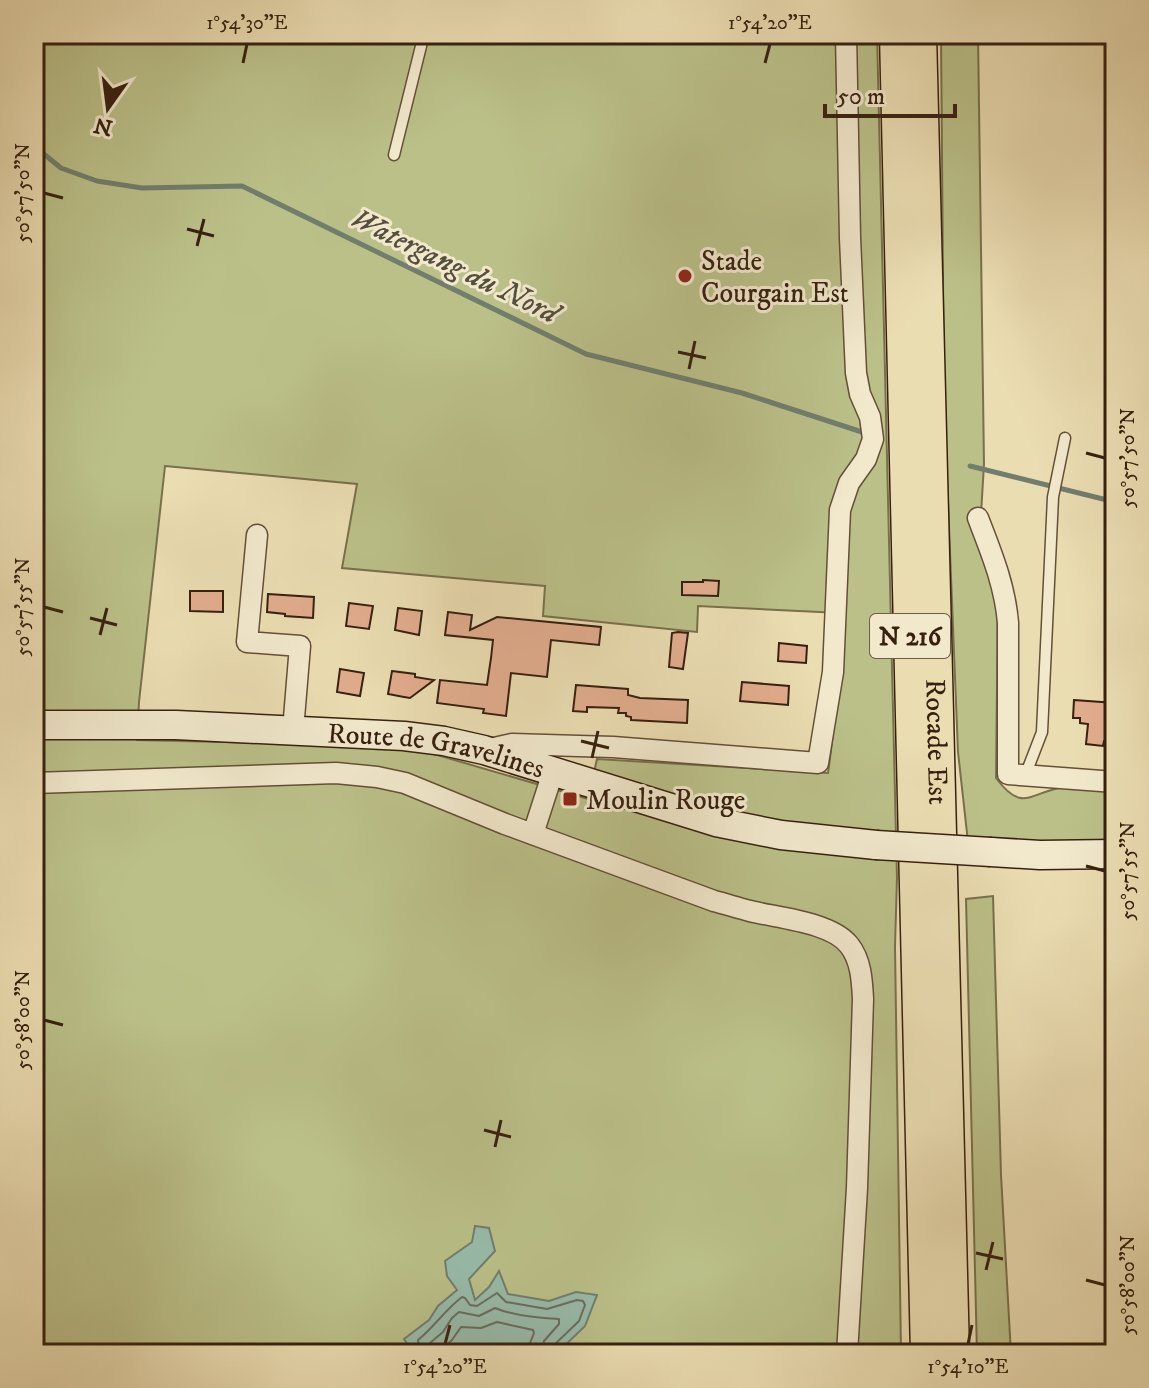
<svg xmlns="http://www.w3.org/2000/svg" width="1149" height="1388" viewBox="0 0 1149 1388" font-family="'IM FELL DW Pica',serif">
<rect width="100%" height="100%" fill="#ebddb2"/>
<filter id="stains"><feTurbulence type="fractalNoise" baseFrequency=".0025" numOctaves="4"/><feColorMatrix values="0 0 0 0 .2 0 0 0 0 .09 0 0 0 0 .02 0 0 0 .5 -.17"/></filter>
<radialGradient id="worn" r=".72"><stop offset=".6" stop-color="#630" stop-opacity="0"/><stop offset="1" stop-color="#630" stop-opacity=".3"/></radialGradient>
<g fill="#bbc089" stroke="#79704c" stroke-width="2" fill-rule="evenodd">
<path d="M34,34h843l20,844 -2,69 6,407h-867zM165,466l192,18 -15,84 203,18 -2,30 154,16 1,-26 142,7c0,55 -4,105 -12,160l-231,-14 -9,40 -161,-47 -40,-6 -250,-6 2,-38z"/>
<path d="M941,34h37l6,430 -5,84 19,50 -2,180c27,36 34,14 68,9 15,-2 35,3 51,4v50l-147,1 -10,-90 -14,-350z"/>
<path d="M993,896l8,279 10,179h-34l-11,-455z"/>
</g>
<path fill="#98bcac" stroke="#717e6e" stroke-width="2" d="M475,1226l14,2 6,23 -26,28 6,21 14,-13 10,-16 9,23 41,7 27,-9 21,3 -12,31 -29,28h-142l-10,-15 25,-19 9,-14 19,-16 -10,-14 -2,-15 27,-19z"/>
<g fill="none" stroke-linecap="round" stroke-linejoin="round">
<g stroke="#686e5e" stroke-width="2">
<path d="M420,1354l-2,-14c16,-13 27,-30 44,-43l3,1 5,7 7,1 20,-13 9,9 41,7 30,-9 6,1 2,4 -6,16 -26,25 -2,8"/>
<path d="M430,1354v-11l13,-11 9,-14 7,-6 20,4 16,-8c19,8 44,10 64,11v5l-15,17 -3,13"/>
<path d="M442,1354l1,-6 9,-8 9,-13 20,1 16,-6 36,8 1,3 -4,10 -1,11"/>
</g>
<g stroke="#717e6e" stroke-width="5">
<path d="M34,146l27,22 36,13 45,7 100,-2 344,168 156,39 120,39"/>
<path d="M970,466l145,36"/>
</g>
</g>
<g fill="#e2ad8e" stroke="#372010" stroke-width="2">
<path d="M703,580l16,1 -1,15 -36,-1v-13h21z"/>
<path d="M190,591h33v21l-33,-1z"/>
<path d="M268,594l46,3 -1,21 -28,-2v-2l-18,-2z"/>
<path d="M349,603l24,3 -4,23 -23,-3z"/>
<path d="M398,608l24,3 -3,24 -24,-5z"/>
<path d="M448,612l24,3 -2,15 27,-13 104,10 -2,18 -48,-5 -4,37 -36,-4 -5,43 -23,-3 1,-4 -47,-6 3,-23 47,5 4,-27 2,-18 -48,-5z"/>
<path d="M678,632l10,1 -5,36 -14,-2 3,-34z"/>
<path d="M779,643l28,3 -1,17 -28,-2z"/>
<path d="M340,669l24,4 -4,23 -23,-4z"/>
<path d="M392,671l23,3v3l19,3 -24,18 -6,-1 -16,-3z"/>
<path d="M742,682l47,4 -1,19 -48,-4z"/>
<path d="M576,685l52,4v6l12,3 48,2 -1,23 -56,-3v-3l-5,-1v-3h-8l1,-5 -32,-1v5l-14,-1z"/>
<path d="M1074,700l41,3 -2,39 -9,-1 -1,5 -17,-2 2,-20 -8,-1v-5h-7z"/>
</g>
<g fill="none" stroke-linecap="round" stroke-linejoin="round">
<defs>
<g id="service">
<path d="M394,155l30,-121"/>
<path d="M1025,776l17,-44 11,-235 12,-59"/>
</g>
<g id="minor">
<path d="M978,518c13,34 27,67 30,105v151l107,8"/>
<path d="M257,535l-10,107 53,4 -7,84"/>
<path d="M485,750l27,-6 101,3 205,16 15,-91 7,-162 9,-27 17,-24 7,-20 -3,-22 -10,-23 -4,-21 -6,-135 -4,-204"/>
<path d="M34,783l302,-10 41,4 28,6 100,41 209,77c12,3 24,7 36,10 28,7 81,11 99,34 12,15 13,35 14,54l-6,189 -10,166"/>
<path d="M533,834l20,-62"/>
</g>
<g id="secondary">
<path id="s1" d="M34,725h142l228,11 40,5 40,9 232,72 65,13 95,10"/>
<path d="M991,852l49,3 75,-1"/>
</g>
<g id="trunk">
<path d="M896,34l31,1320"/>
<path id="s2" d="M920,34l33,1320"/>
</g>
</defs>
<use href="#service" stroke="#644f38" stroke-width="13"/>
<use href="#minor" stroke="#644f38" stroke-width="23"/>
<use href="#secondary" stroke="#372010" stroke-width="31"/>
<use href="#trunk" stroke="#372010" stroke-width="35"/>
<use href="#service" stroke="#f2e9cd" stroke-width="10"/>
<use href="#minor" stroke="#f2e9cd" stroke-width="20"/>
<use href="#secondary" stroke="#f2e9cd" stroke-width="28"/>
<use href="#trunk" stroke="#ebddb2" stroke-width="32"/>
<defs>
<path id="secondary-bridge" d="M876,845l115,7"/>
</defs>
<use href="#secondary-bridge" stroke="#372010" stroke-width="31" stroke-linecap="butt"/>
<use href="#secondary-bridge" stroke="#f2e9cd" stroke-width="28"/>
</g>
<path fill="none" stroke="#372010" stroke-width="3" d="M243,63l4,-19M765,63l5,-19M44,193l19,5M187,229l27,7M197,246l7,-27M678,352l28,6M689,369l6,-28M1086,453l19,5M44,607l19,5M90,618l27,7M100,635l7,-27M581,741l28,7M592,758l6,-27M1086,866l19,5M44,1020l19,5M484,1130l27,7M495,1147l6,-27M976,1253l27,6M986,1270l7,-28M1086,1280l19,5M445,1344l5,-19M968,1344l4,-19"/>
<g fill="#8f2418" stroke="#f2e9cd" stroke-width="3">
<circle cx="685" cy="276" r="8"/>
<rect x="562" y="791" width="16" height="16" rx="4"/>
</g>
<g text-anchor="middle" stroke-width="6" stroke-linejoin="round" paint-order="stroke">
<rect fill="#f2e9cd" stroke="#6f5c49" stroke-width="2" x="870" y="614" width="80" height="44" rx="6"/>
<g font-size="26" font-weight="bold" fill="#372010">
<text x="910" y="645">N 216</text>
</g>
<g font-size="28" fill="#372010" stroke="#f2e9cd" text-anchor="start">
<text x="701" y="270">Stade<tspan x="701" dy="32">Courgain Est</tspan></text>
<text x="586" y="809">Moulin Rouge</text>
</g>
<g font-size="28" fill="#372010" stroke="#f2e9cd">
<text dy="10" stroke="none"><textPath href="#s2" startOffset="708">Rocade Est</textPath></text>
<text dy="10" stroke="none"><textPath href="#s1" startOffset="404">Route de Gravelines</textPath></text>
</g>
<g font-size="30" font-style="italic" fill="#544f3f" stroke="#f2e9cd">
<text transform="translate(455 265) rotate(26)" y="10">Watergang du Nord</text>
</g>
</g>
<rect width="1149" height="1388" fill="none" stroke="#ebddb2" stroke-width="88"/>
<g transform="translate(108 108) rotate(194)" stroke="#f2e9cd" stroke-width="6" paint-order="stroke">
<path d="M0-6L14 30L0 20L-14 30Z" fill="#372010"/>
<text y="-12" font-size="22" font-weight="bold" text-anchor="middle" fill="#372010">N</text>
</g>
<path d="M825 104v12h130v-12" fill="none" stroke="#372010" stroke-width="4"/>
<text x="837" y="104" font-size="24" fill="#372010" stroke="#f2e9cd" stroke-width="6" paint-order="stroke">50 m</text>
<rect x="44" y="44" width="1061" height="1300" fill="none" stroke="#372010" stroke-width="3"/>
<g font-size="20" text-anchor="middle" fill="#372010">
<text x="247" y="29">1°54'30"E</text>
<text x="770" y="29">1°54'20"E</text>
<text transform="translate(22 193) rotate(-90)" y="7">50°57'50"N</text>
<text transform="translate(1127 458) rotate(-90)" y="7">50°57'50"N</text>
<text transform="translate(22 607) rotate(-90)" y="7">50°57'55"N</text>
<text transform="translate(1127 871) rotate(-90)" y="7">50°57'55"N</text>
<text transform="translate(22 1020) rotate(-90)" y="7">50°58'00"N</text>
<text transform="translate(1127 1285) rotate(-90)" y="7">50°58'00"N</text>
<text x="445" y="1373">1°54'20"E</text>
<text x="968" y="1373">1°54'10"E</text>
</g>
<rect width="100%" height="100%" filter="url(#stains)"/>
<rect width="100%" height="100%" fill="url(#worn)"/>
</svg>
